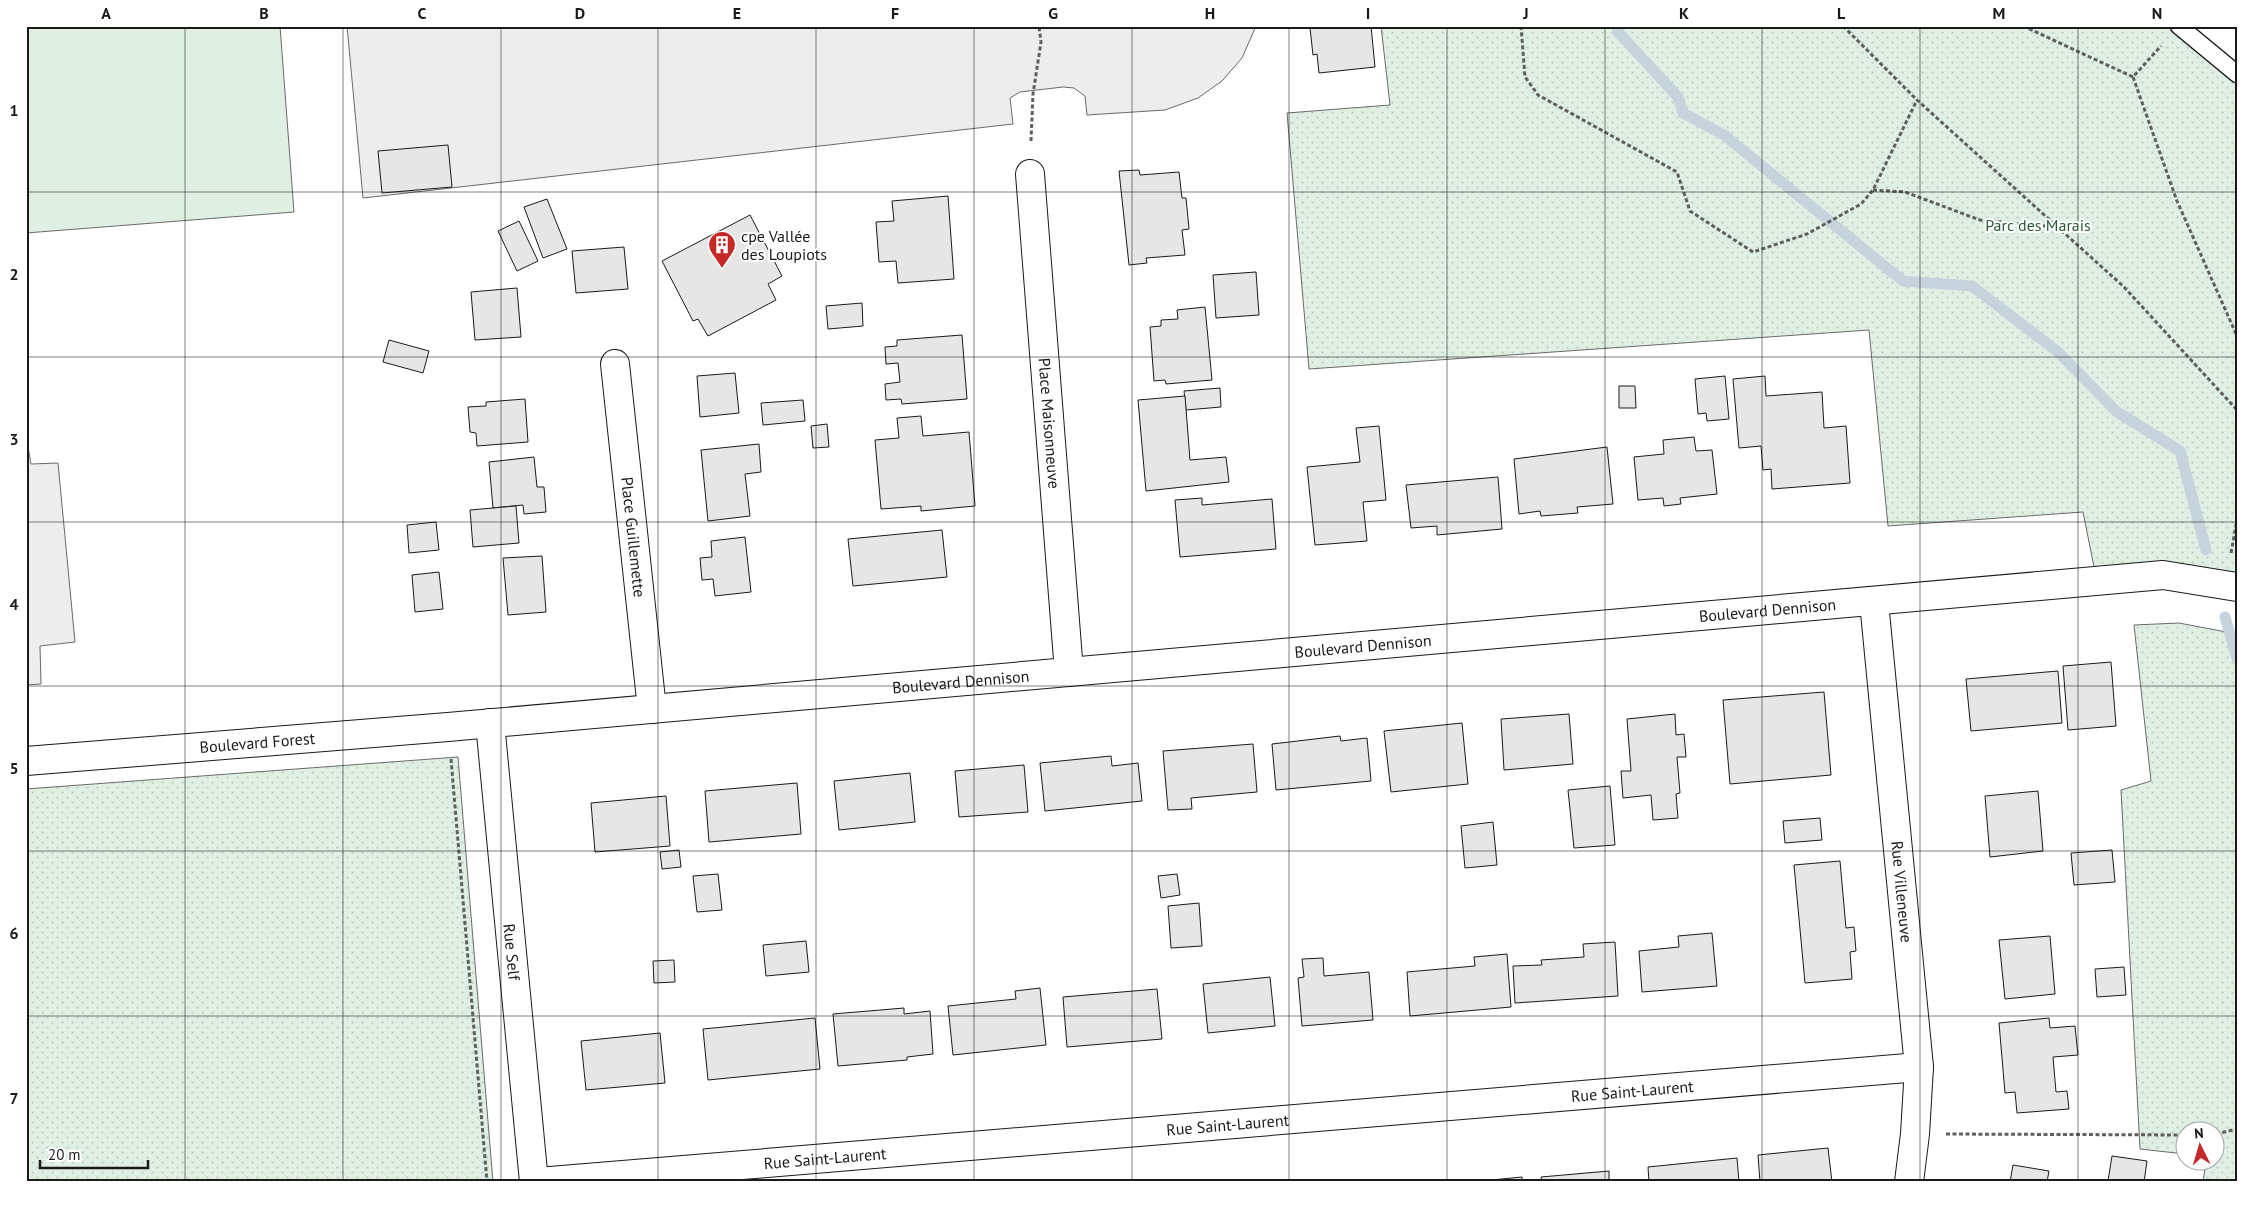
<svg xmlns="http://www.w3.org/2000/svg" width="2263" height="1208" viewBox="0 0 2263 1208" font-family="'PT Sans',sans-serif">
<defs>
<pattern id="park-dots" width="8" height="8" patternUnits="userSpaceOnUse" patternTransform="scale(1.25)"><rect width="8" height="8" fill="#e0efe3"/><path d="M2 2h.1M6 6h.1" fill="none" stroke="#c0ccc2" stroke-width="1.8" stroke-linecap="round"/></pattern>
</defs>
<rect width="100%" height="100%" fill="#fff"/>
<path fill="#e0efe3" stroke="#6a6a6a" d="M26,26h254l14,186 -268,21z"/>
<g fill="url(#park-dots)" stroke="#6a6a6a">
<path d="M1381,26h798l58,48v513l-140,-5 -14,-70 -195,14 -19,-196 -560,39 -22,-256 103,-8z"/>
<path d="M2179,623l58,11v548h-34l3,-21 10,-1v-30h-30l-1,24 -45,-5 -19,-359 30,-9 -17,-156z"/>
<path d="M458,757l35,425h-467v-393z"/>
</g>
<g fill="#ededed" stroke="#6a6a6a">
<path d="M347,26h909l-14,32 -20,23 -24,17 -33,12 -78,5 -2,-19 -11,-8 -11,-1 -43,5 -10,6 3,26 -650,74z"/>
<path d="M26,436l5,28 27,-1 17,179 -35,4 1,38 -15,1z"/>
</g>
<g fill="none" stroke-linecap="round" stroke-linejoin="round">
<g stroke="#c6d2dc" stroke-width="11">
<path d="M1618,26v6l60,65 5,16 41,22 179,146 69,5 86,66 58,59 64,40 26,99"/>
<path d="M2225,617l12,41"/>
</g>
</g>
<g fill="#e6e6e6" stroke="#1a1a1a">
<path d="M1314,26h57l4,41 -56,6 -2,-19 -4,1 -3,-27z"/>
<path d="M448,145l4,42 -70,6 -4,-42z"/>
<path d="M1139,170l1,5 39,-3 3,26h4l3,31 -7,1 3,25 -39,3 1,5 -18,2 -10,-94z"/>
<path d="M948,196l6,83 -56,4 -2,-22 -17,1 -3,-40 18,-1 -2,-20z"/>
<path d="M547,199l20,50 -24,9 -19,-51z"/>
<path d="M750,215l32,61 -14,8 8,16 -68,36 -10,-17 -5,2 -31,-60z"/>
<path d="M519,221l19,40 -21,10 -19,-40z"/>
<path d="M624,247l4,42 -52,4 -4,-42z"/>
<path d="M1256,272l3,43 -43,3 -3,-43z"/>
<path d="M517,288l4,49 -46,3 -4,-48z"/>
<path d="M862,303l1,23 -35,3 -2,-23z"/>
<path d="M1205,307l7,73 -46,4 -1,-4 -11,1 -4,-54 11,-1v-6l17,-1 -1,-9z"/>
<path d="M962,335l5,64 -65,5 -1,-5 -15,1 -1,-16 15,-2 -2,-19 -12,1 -1,-17 12,-1v-6z"/>
<path d="M389,340l40,11 -6,22 -40,-11z"/>
<path d="M735,373l4,40 -39,4 -3,-41z"/>
<path d="M1725,376l4,43 -22,2 -1,-8 -8,1 -3,-35z"/>
<path d="M1765,376l1,20 56,-4 2,36 22,-2 4,57 -78,6 -1,-20 -8,1 -2,-24 -22,2 -6,-69z"/>
<path d="M1619,386h16l1,22h-17z"/>
<path d="M1220,388l1,19 -35,3 -2,-19z"/>
<path d="M1185,396l5,64 36,-3 3,25 -83,9 -8,-91z"/>
<path d="M525,399l3,43 -51,4 -1,-13 -6,-1 -2,-25 18,-1v-4z"/>
<path d="M803,400l2,21 -42,4 -2,-22z"/>
<path d="M921,416l2,20 46,-4 6,74 -54,5v-5l-40,3 -6,-69 24,-2 -2,-20z"/>
<path d="M827,424l2,23 -16,1 -2,-22z"/>
<path d="M1379,426l7,74 -23,2 4,39 -52,4 -8,-78 53,-5 -4,-34z"/>
<path d="M1694,437l2,14 16,-1 5,44 -37,4 1,6 -17,2 -1,-8 -25,2 -4,-43 30,-3 -1,-14z"/>
<path d="M759,444l2,28 -16,2 5,42 -42,5 -7,-71z"/>
<path d="M1607,447l6,57 -36,3 1,6 -37,3 -1,-5 -21,3 -5,-55z"/>
<path d="M534,457l3,30h7l2,25 -22,2 -1,-9 -30,3 -4,-46z"/>
<path d="M1498,477l4,52 -65,6v-9l-26,2 -5,-43z"/>
<path d="M1202,498v7l70,-6 4,50 -96,8 -5,-57z"/>
<path d="M516,506l3,37 -46,4 -3,-37z"/>
<path d="M436,522l3,28 -30,3 -2,-28z"/>
<path d="M942,530l5,47 -94,9 -5,-47z"/>
<path d="M745,537l6,55 -36,4 -2,-17 -11,1 -2,-22 12,-1 -1,-16z"/>
<path d="M542,556l4,56 -38,3 -5,-57z"/>
<path d="M439,572l4,37 -28,3 -3,-37z"/>
<path d="M2111,662l5,64 -48,4 -5,-64z"/>
<path d="M2058,671l4,52 -91,8 -5,-52z"/>
<path d="M1824,692l7,83 -101,9 -7,-84z"/>
<path d="M1569,714l4,50 -69,6 -3,-51z"/>
<path d="M1675,714l1,21 8,-1 2,23h-9l3,36 -4,1 2,24 -25,2 -2,-25 -28,3 -2,-27h10l-4,-52z"/>
<path d="M1462,723l6,61 -77,8 -7,-61z"/>
<path d="M1340,736l1,5 26,-3 4,43 -95,9 -4,-46z"/>
<path d="M1253,744l4,48 -66,6 1,11 -24,1 -5,-59z"/>
<path d="M1111,756l1,10 26,-3 4,38 -97,10 -5,-48z"/>
<path d="M1024,765l4,47 -69,5 -4,-46z"/>
<path d="M910,773l5,49 -76,8 -5,-49z"/>
<path d="M797,783l4,51 -92,8 -4,-51z"/>
<path d="M1610,786l5,59 -41,3 -6,-58z"/>
<path d="M2038,791l5,60 -53,6 -5,-61z"/>
<path d="M666,796l4,50 -75,6 -4,-49z"/>
<path d="M1820,818l2,22 -37,3 -2,-22z"/>
<path d="M1493,822l4,43 -32,3 -4,-42z"/>
<path d="M679,850l2,17 -19,2 -2,-17z"/>
<path d="M2112,850l3,32 -41,3 -3,-32z"/>
<path d="M1840,861l6,67 8,-1 2,24 -6,1 2,27 -47,4 -11,-118z"/>
<path d="M718,874l4,36 -25,2 -4,-36z"/>
<path d="M1177,874l3,21 -19,3 -3,-22z"/>
<path d="M1199,903l3,43 -31,2 -3,-42z"/>
<path d="M1712,933l5,53 -75,6 -3,-41 40,-4 -1,-11z"/>
<path d="M2050,936l5,58 -50,5 -6,-59z"/>
<path d="M806,941l3,31 -43,4 -3,-31z"/>
<path d="M1615,942l3,54 -103,7 -2,-37 29,-1 -1,-5 43,-3 -1,-13z"/>
<path d="M1507,954l4,53 -101,9 -3,-44 68,-6 -1,-9z"/>
<path d="M1323,958l1,18 45,-4 4,48 -71,6 -4,-48 6,-1 -2,-18z"/>
<path d="M674,960l1,22 -21,1 -1,-22z"/>
<path d="M2124,967l2,28 -29,2 -2,-28z"/>
<path d="M1270,977l5,49 -67,7 -5,-49z"/>
<path d="M1040,988l6,57 -93,10 -5,-49 68,-7 -1,-8z"/>
<path d="M1157,989l5,50 -95,8 -4,-50z"/>
<path d="M904,1008v6l26,-3 3,43 -26,3v3l-69,6 -5,-52z"/>
<path d="M815,1018l5,51 -112,11 -5,-51z"/>
<path d="M2049,1018l1,10 25,-2 3,29 -25,2 3,35 11,-1 2,18 -52,4 -2,-21 -10,1 -6,-70z"/>
<path d="M660,1033l5,50 -79,7 -5,-49z"/>
<path d="M1828,1148l4,34h-72l-2,-27z"/>
<path d="M2112,1156l35,5 -3,21 -36,-1z"/>
<path d="M1737,1158l2,24h-90l-1,-15z"/>
<path d="M2013,1165l36,6 -2,11h-37z"/>
<path d="M1609,1171v11h-67l-1,-5z"/>
<path d="M1522,1177v5h-41v-1z"/>
</g>
<g fill="none" stroke-linecap="round" stroke-linejoin="round">
<defs>
<path id="lane" d="M2179,26l58,48"/>
<g id="street">
<path id="s1" d="M1030,174l39,498"/>
<path id="s2" d="M615,364l37,345"/>
<path id="s3" d="M1874,602l45,465 -4,67 -6,48"/>
<path id="s4" d="M490,723l44,459"/>
<path id="s5" d="M538,1182l1381,-115"/>
</g>
<g id="secondary">
<path id="s6" d="M26,761l422,-34 1715,-152 74,12"/>
</g>
</defs>
<use href="#lane" stroke="#1a1a1a" stroke-width="19"/>
<use href="#street" stroke="#1a1a1a" stroke-width="30"/>
<use href="#secondary" stroke="#1a1a1a" stroke-width="30"/>
<g stroke="#5f5f5f" stroke-width="3" stroke-dasharray="4 2.5" stroke-linecap="butt">
<path d="M1521,26l4,51 13,18 139,77 13,39 63,41 54,-18 54,-30 12,-14 44,-90"/>
<path d="M1843,26l74,74 207,187 113,123"/>
<path d="M2023,26l110,51 28,-31"/>
<path d="M2133,77l44,124 60,135"/>
<path d="M1031,141l2,-47 8,-52 -2,-16"/>
<path d="M1873,190l32,2 75,28 77,7"/>
<path d="M2231,553l6,-33"/>
<path d="M451,759l36,423"/>
<path d="M1946,1134l240,1"/>
<path d="M2216,1134l21,-5"/>
</g>
<use href="#lane" stroke="#fff" stroke-width="16"/>
<use href="#street" stroke="#fff" stroke-width="28"/>
<use href="#secondary" stroke="#fff" stroke-width="28"/>
</g>
<path fill="none" stroke="#1a1a1a" stroke-width="1" stroke-opacity="0.55" d="M185,26v1156M343,26v1156M501,26v1156M658,26v1156M816,26v1156M974,26v1156M1132,26v1156M1289,26v1156M1447,26v1156M1605,26v1156M1762,26v1156M1920,26v1156M2078,26v1156M26,192h2211M26,357h2211M26,522h2211M26,686h2211M26,851h2211M26,1016h2211"/>
<defs>
<symbol id="building-pin" viewBox="-11 -11 22 30"><path d="M0 17L-7.5 6A9.5 9.5 0 1 1 7.5 6Z" fill="#c62828" stroke="#fff"/><path d="M-4-6H4V6H1V3H-1V6H-4ZM-2.5-4.3h1.7v1.8h-1.7ZM.8-4.3h1.7v1.8H.8ZM-2.5-1h1.7V.8h-1.7ZM.8-1h1.7V.8H.8Z" fill="#fff"/></symbol>
</defs>
<g fill-rule="evenodd">
<use href="#building-pin" x="706" y="229" width="32" height="43"/>
</g>
<g text-anchor="middle" stroke-width="4" stroke-linejoin="round" paint-order="stroke">
<g font-size="16" fill="#2b5a34" stroke="#fff">
<text x="2038" y="231">Parc des Marais</text>
</g>
<g font-size="16" fill="#1a1a1a" stroke="#fff" text-anchor="start">
<text x="741" y="242">cpe Vallée<tspan x="741" dy="18">des Loupiots</tspan></text>
</g>
<g font-size="16" fill="#1a1a1a" stroke="#fff">
<text dy="6" stroke="none"><textPath href="#s1" startOffset="250">Place Maisonneuve</textPath></text>
<text dy="6" stroke="none"><textPath href="#s2" startOffset="174">Place Guillemette</textPath></text>
<text dy="6" stroke="none"><textPath href="#s6" startOffset="1748">Boulevard Dennison</textPath></text>
<text dy="6" stroke="none"><textPath href="#s6" startOffset="1342">Boulevard Dennison</textPath></text>
<text dy="6" stroke="none"><textPath href="#s6" startOffset="938">Boulevard Dennison</textPath></text>
<text dy="6" stroke="none"><textPath href="#s6" startOffset="232">Boulevard Forest</textPath></text>
<text dy="6" stroke="none"><textPath href="#s3" startOffset="291">Rue Villeneuve</textPath></text>
<text dy="6" stroke="none"><textPath href="#s4" startOffset="230">Rue Self</textPath></text>
<text dy="6" stroke="none"><textPath href="#s5" startOffset="1098">Rue Saint-Laurent</textPath></text>
<text dy="6" stroke="none"><textPath href="#s5" startOffset="692">Rue Saint-Laurent</textPath></text>
<text dy="6" stroke="none"><textPath href="#s5" startOffset="288">Rue Saint-Laurent</textPath></text>
</g>
</g>
<rect width="2263" height="1208" fill="none" stroke="#ffffff" stroke-width="55"/>
<g transform="translate(2200 1146) rotate(355)"><circle r="24" fill="#ffffff" stroke="#a3a3a3"/>
<path d="M0-4L9 19L0 12L-9 19Z" fill="#c62828"/>
<text y="-8" font-size="14" font-weight="bold" text-anchor="middle" fill="#1a1a1a">N</text>
</g>
<path d="M40 1160v8h108v-8" fill="none" stroke="#1a1a1a" stroke-width="2.5"/>
<text x="48" y="1160" font-size="15" fill="#1a1a1a" stroke="#ffffff" stroke-width="4" paint-order="stroke">20 m</text>
<rect x="28" y="28" width="2208" height="1152" fill="none" stroke="#1a1a1a" stroke-width="2"/>
<g font-size="16" text-anchor="middle" font-weight="bold" fill="#1a1a1a">
<text x="106" y="19">A</text>
<text x="264" y="19">B</text>
<text x="422" y="19">C</text>
<text x="580" y="19">D</text>
<text x="737" y="19">E</text>
<text x="895" y="19">F</text>
<text x="1053" y="19">G</text>
<text x="1210" y="19">H</text>
<text x="1368" y="19">I</text>
<text x="1526" y="19">J</text>
<text x="1684" y="19">K</text>
<text x="1841" y="19">L</text>
<text x="1999" y="19">M</text>
<text x="2157" y="19">N</text>
<text x="14" y="116">1</text>
<text x="14" y="280">2</text>
<text x="14" y="445">3</text>
<text x="14" y="610">4</text>
<text x="14" y="774">5</text>
<text x="14" y="939">6</text>
<text x="14" y="1104">7</text>
</g>
</svg>
